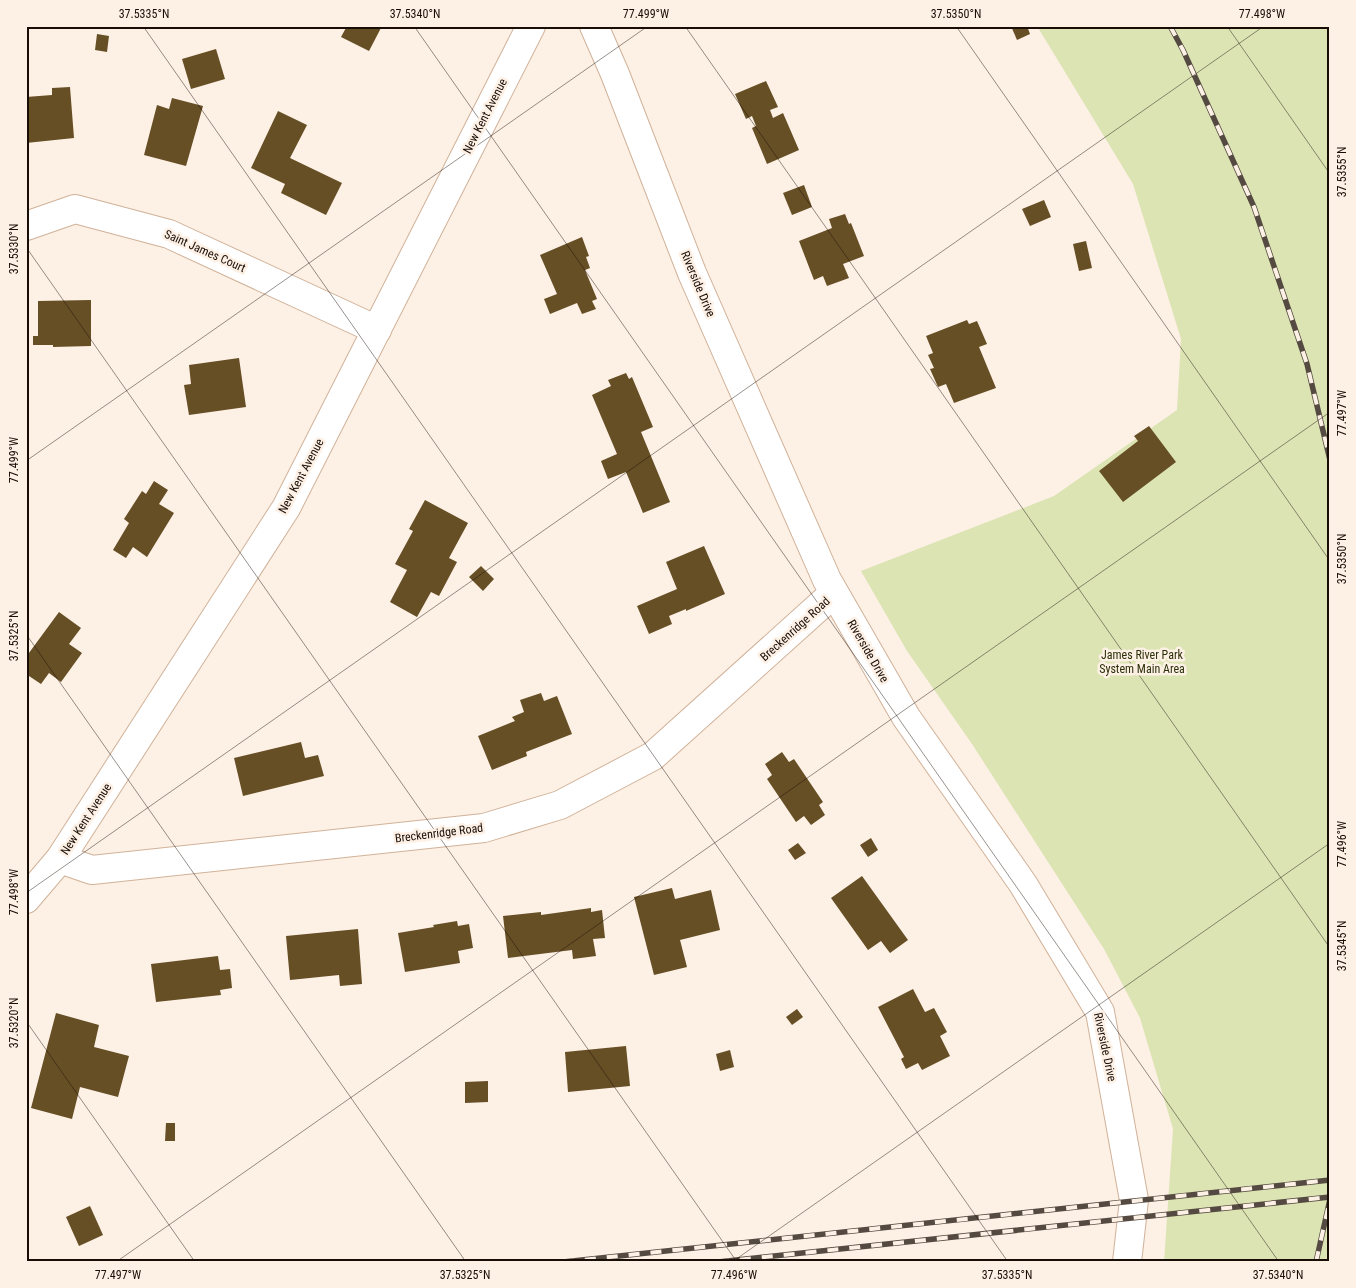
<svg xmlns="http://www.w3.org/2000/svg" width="1356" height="1288" viewBox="0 0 1356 1288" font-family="'Roboto Condensed',sans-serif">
<rect width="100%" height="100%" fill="#fdf0e5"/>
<path fill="#dce4b4" d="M1037,26h293v1236h-166l9,-133 -33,-111 -36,-69 -132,-205 -65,-93 -46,-80 193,-75 123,-86 4,-71 -48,-155z"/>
<g fill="#664e25">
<path d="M347,26h35l-13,25 -28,-14z"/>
<path d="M1011,26h16l3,8 -13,6z"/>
<path d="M97,34l12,2 -2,16 -12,-2z"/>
<path d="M216,49l9,30 -34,10 -9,-30z"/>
<path d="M766,81l12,26 -8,3 3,8 10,-5 16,37 -32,14 -15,-36 4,-2 -4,-10 -6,3 -11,-25z"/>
<path d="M70,87l4,51 -48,5v-46l26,-2v-7z"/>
<path d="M172,98l31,8 -17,60 -42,-11 13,-50 12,4z"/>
<path d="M278,111l29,14 -17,33 52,25 -16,32 -45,-22 4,-9 -34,-16z"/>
<path d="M804,185l8,22 -20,8 -9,-22z"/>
<path d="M1044,200l7,17 -21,9 -8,-17z"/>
<path d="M845,214l4,10 2,-1 13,33 -21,8 6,14 -22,8 -4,-10 -9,4 -15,-39 33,-13 -3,-9z"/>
<path d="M582,237l7,19 -3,1 4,11 -5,2 12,29 -5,2 4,8 -14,5 -5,-11 -27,11 -6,-15 13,-5 -17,-39z"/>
<path d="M1086,241l6,27 -13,3 -6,-27z"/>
<path d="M91,300v46l-38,1v-2h-20v-9h5v-35z"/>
<path d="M967,320l2,4 8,-3 10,23 -8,3 17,41 -42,15 -8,-19 -8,3 -8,-18 4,-1 -6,-13 5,-2 -7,-17z"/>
<path d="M239,358l7,49 -57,8 -5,-30 7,-1 -2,-19z"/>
<path d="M626,373l3,6 3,-2 21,50 -12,5 29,70 -27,11 -17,-41 -18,7 -7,-18 16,-7 -25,-59 19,-9 -3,-6z"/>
<path d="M1149,426l27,36 -53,40 -24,-31 39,-30 -4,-5z"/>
<path d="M154,481l14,9 -9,14 15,9 -27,44 -14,-10 -7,11 -13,-8 16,-27 -5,-4 18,-28 4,3z"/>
<path d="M425,500l43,23 -19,35 8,4 -18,34 -8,-4 -14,25 -27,-15 17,-32 -12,-6 18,-33 -4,-2z"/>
<path d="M704,546l21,48 -39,17v-2l-17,7 3,8 -23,10 -12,-28 40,-17 -11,-27z"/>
<path d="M481,566l13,13 -11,12 -14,-14z"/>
<path d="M59,612l22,16 -12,16 13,9 -21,29 -12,-9 -8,11 -15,-10v-17z"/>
<path d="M541,693l3,8 13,-5 15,38 -46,18 1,4 -35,14 -14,-34 37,-15 -3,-4 12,-5 -4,-12z"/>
<path d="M301,742l4,16 13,-3 6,21 -81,20 -9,-38z"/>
<path d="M782,752l7,10 5,-3 29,43 -4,3 6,10 -14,10 -7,-9 -8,6 -29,-43 5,-4 -7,-11z"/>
<path d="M871,838l7,12 -10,7 -8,-12z"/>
<path d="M798,843l8,10 -11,7 -7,-10z"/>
<path d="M862,876l46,64 -18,13 -9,-12 -13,9 -37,-52z"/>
<path d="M672,888l3,11 36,-9 9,40 -40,10 7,27 -33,8 -20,-78z"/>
<path d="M591,908v4l11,-2 3,28 -12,1 3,17 -23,3 -1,-9 -64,8 -5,-42 38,-4v3z"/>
<path d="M457,921l1,5 11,-2 4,24 -15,3 2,12 -55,9 -7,-39 36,-6 -1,-2z"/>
<path d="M358,929l4,55 -22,2 -1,-11 -49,5 -4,-44z"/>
<path d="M218,956l2,14 10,-1 2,19 -12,2 1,5 -65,7 -5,-38z"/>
<path d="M913,989l12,23 9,-4 13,24 -7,4 10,20 -28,14 -4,-7 -12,6 -5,-10 3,-2 -26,-50z"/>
<path d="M797,1009l6,8 -11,8 -6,-8z"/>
<path d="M56,1013l43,12 -5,22 35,9 -11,41 -38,-10 -8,32 -41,-11z"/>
<path d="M626,1046l4,40 -62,6 -3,-40z"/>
<path d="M730,1050l4,17 -14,4 -4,-17z"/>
<path d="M488,1081v21l-23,1v-21z"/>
<path d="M166,1123h9v18h-10z"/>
<path d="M90,1206l13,29 -24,11 -13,-29z"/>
</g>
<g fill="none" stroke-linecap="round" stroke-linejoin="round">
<defs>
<g id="minor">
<path d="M26,226l49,-17 94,25 208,96"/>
<path d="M60,859l32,11 392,-42 76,-23 93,-49 181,-163"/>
<path d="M26,899l34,-40 226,-351 245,-482"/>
</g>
<path id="tertiary" d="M594,26l21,48 77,199 135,307 79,137 117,167 77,128 34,188 -7,62"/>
</defs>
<use href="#minor" stroke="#d0b299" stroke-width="30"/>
<use href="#tertiary" stroke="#d0b299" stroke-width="30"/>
<use href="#minor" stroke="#fff" stroke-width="28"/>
<use href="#tertiary" stroke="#fff" stroke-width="28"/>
<defs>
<g id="rail">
<path d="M1170,26l13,24 71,157 53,157 23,96"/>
<path d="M563,1262l767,-82"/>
<path d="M718,1262l612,-65"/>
<path d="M1316,1262l14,-63"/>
</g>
</defs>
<use href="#rail" stroke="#554a41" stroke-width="5.5"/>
<use href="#rail" stroke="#fdf0e5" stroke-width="4" stroke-dasharray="11" stroke-linecap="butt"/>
</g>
<path fill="none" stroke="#190e06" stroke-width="1" stroke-opacity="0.45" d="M143,26l865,1236M414,26l865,1236M685,26l645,922M956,26l374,535M1227,26l103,148M26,30l5,-4M26,247l711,1015M26,461l622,-435M26,634l440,628M26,893l1238,-867M26,1021l169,241M116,1262l1214,-850M732,1262l598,-419"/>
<g text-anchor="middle" stroke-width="5" stroke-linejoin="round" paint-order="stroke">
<g font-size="12" fill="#190e06" stroke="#fdf0e5">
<text transform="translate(485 116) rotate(-63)" y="4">New Kent Avenue</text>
<text transform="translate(205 251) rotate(24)" y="4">Saint James Court</text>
<text transform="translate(698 284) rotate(67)" y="4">Riverside Drive</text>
<text transform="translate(301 476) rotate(-62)" y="4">New Kent Avenue</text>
<text transform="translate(795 629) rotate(-42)" y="4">Breckenridge Road</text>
<text transform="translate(868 651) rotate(60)" y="4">Riverside Drive</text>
<text transform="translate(86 819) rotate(-57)" y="4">New Kent Avenue</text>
<text transform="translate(439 833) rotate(-7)" y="4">Breckenridge Road</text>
<text transform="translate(1105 1047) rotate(78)" y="4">Riverside Drive</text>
</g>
<g font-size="12" fill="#2b2f09" stroke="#fdf0e5">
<text x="1142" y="659">James River Park<tspan x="1142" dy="14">System Main Area</tspan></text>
</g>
</g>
<rect width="1356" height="1288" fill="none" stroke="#fdf0e5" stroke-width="55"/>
<rect x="28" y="28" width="1300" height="1232" fill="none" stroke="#190e06" stroke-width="2"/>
<g font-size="12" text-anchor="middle" fill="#190e06">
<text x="144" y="18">37.5335°N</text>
<text x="415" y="18">37.5340°N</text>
<text x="646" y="18">77.499°W</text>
<text x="956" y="18">37.5350°N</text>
<text x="1262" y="18">77.498°W</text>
<text transform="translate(1342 172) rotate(-90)" y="4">37.5355°N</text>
<text transform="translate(14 249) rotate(-90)" y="4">37.5330°N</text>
<text transform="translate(1342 413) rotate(-90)" y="4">77.497°W</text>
<text transform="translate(14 460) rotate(-90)" y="4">77.499°W</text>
<text transform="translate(1342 559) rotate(-90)" y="4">37.5350°N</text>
<text transform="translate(14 636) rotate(-90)" y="4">37.5325°N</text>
<text transform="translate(1342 844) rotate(-90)" y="4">77.496°W</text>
<text transform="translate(14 892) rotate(-90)" y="4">77.498°W</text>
<text transform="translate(1342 946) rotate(-90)" y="4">37.5345°N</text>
<text transform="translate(14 1023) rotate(-90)" y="4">37.5320°N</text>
<text x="118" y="1279">77.497°W</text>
<text x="465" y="1279">37.5325°N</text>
<text x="734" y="1279">77.496°W</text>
<text x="1007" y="1279">37.5335°N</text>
<text x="1278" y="1279">37.5340°N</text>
</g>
</svg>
